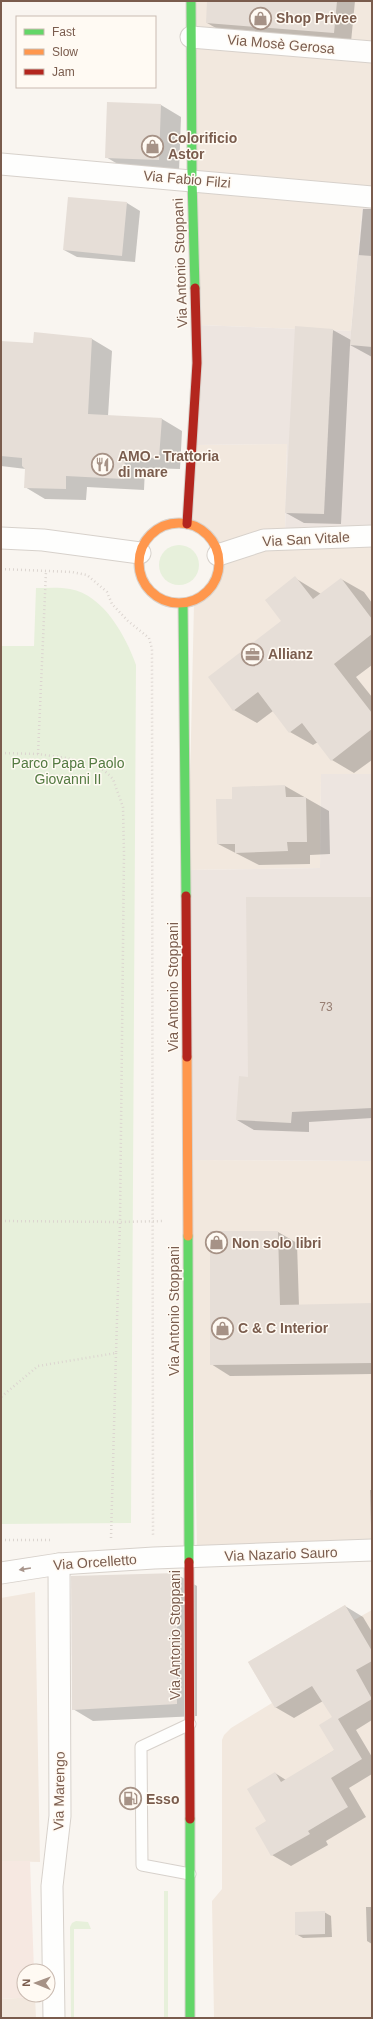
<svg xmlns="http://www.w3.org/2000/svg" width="373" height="2019" viewBox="0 0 373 2019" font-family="Arial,sans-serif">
<rect width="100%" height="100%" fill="#f9f5f0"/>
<g fill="#f2e8de">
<path d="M194,1h178v200l-9,-1 -12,131 -152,-6z"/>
<path d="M287,444l-2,91 -65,15 -11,-19 -8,-6 -11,-3 5,-77z"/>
<path d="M372,539v235l-51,1 -1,93 -132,2 6,-267 10,-4 9,-9 7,-13 2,-13 18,-15z"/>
<path d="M190,1160l182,1v381l-175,9z"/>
<path d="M35,1592l5,270 -39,-1v-263z"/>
<path d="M345,1605l9,15 18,-10v408h-158l-2,-117 10,-12v-149l2,-5 7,-7 41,-25 -24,-41z"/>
<path d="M35,1997l1,21h-35v-19z"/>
</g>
<path fill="#f6e8e1" d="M1,1861h29l4,110h-10v24h11v2l-34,2z"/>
<g fill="#ede5e0">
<path d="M363,200l9,1v331l-87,3 2,-91 -92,1 4,-120 152,6z"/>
<path d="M321,774h51v387l-182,-1 -2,-290 132,-2z"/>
</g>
<g fill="#e7f0db">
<circle cx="179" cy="565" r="20"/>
<path d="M36,588c11,0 24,-1 34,1 34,6 56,48 66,76l-5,858 -130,1v-878h33z"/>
<rect x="164" y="1891" width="4" height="127"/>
<path d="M76,1921l12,1 3,7h-17v89h-3l-1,-91 2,-4z"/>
</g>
<g fill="#0003">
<path d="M208,1h147l-4,41 -126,-9 -18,-10z"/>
<path d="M161,105l20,12 -2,54 -53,-2 -20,-12z"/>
<path d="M127,203l13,8 -5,51 -58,-5 -13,-7z"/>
<path d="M363,209h9v148l-22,-12 -9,179 -37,-1 -18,-10 47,-183 18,10z"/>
<path d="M92,339l20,12 -4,65 54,3 20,12 -2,38 -35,-1 -1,22 -57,-3 -1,13 -41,-1 -20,-12 1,-18 -25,-3v-124l32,2z"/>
<path d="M295,578l26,16 20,-15 23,13 8,11v62l-16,12 16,20v63l-18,13 -22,-13 -14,-18 -5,3 -23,-13 -17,-21 -16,12 -23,-13 48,-89z"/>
<path d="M285,786l44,25 1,43 -20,1v9l-51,1 -41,-21 15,-44v-12z"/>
<path d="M372,898v220l-63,4v10l-55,-2 -17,-10 12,-42z"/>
<path d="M278,1232l19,11 2,63 73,-2v70l-142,2 -19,-12z"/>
<path d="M370,1490h2v37l-1,-1z"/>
<path d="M176,1574l21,12v130l-104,5 -20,-12z"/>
<path d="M345,1606l18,11 9,15v88l-16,10 16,27v17l-23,14 17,29 -40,24 2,4 -37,21 -19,-11 -16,-27 12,-7 7,-48 11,7 49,-30 -2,-33 -10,-16 -29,17 -19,-11z"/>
<path d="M366,1907h6v37l-5,-3z"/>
<path d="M324,1912l7,4 1,21 -29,1 -7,-4z"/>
</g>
<g fill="#e6ded7">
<path d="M207,1h130l-3,32 -128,-10z"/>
<path d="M107,102l54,2 -2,56 -54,-2z"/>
<path d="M68,197l59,5 -5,54 -59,-6z"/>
<path d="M358,255l14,1v91l-22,-2z"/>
<path d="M295,326l38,3 -9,185 -39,-1z"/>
<path d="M34,332l58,6 -4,76 74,4 -3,40 -34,-1 -1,22 -58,-3v13l-42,-1 1,-19 -3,-3v-8l-21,-2v-115l32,2z"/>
<path d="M295,576l18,23 28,-21 31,41v15l-38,30 38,49v16l-41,32 -29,-38 -13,10 -31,-41 -25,19 -25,-34 73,-56 -16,-21z"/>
<path d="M285,785l1,12h20l1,45h-20l1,9 -53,2v-9h-18l-1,-45h16v-12z"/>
<path d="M246,897h126v211l-80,4 -1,11 -55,-3 3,-44 9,1z"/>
<path d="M210,1231h68l2,74 92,-2v60l-162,2z"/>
<path d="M177,1573v131l-105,6 -1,-134z"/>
<path d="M345,1605l27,46v10l-16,9 16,29 -34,20 24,40 -31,19 17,29 -40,24 2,3 -39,22 -16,-28 11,-7 -19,-32 28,-17 6,10 53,-32 -15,-25 13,-8 -20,-31 -37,22 -27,-46z"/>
<path d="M325,1911v23l-30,1v-23z"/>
</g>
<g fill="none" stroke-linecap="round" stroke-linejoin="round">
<defs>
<path id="lane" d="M190,1724l-49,23 1,118 48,9"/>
<g id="street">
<path d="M191,37l181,15"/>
<path d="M1,164l371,33"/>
<path d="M1,538l42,2 97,13"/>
<path d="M218,555l46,-15 108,-4"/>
<path d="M1,1573l58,-9 95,-6 218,-8"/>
<path d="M54,2018l-2,-132 8,-70 -1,-252"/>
</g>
<g id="fast">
<path d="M191,1l1,178 3,109"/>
<path d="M183,604l3,292"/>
<path d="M188,1236l1,326"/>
<path d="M190,1819v199"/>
</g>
<g id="slow">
<circle cx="179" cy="563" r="40"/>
<path d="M187,1057l1,179"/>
</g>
<g id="jam">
<path d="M187,524l10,-161 -2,-75"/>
<path d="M186,896l1,161"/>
<path d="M189,1562l1,257"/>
</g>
</defs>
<use href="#lane" stroke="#d7d1cb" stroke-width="13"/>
<use href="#street" stroke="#d7d1cb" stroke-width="23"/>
<use href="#fast" stroke="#d9d2cb" stroke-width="11"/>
<use href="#slow" stroke="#d9d2cb" stroke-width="11"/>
<use href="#jam" stroke="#d9d2cb" stroke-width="11"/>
<g stroke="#dcd5d0" stroke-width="2.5" stroke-dasharray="1 3" stroke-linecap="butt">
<path d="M1,569l71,3 15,3 20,17 5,12 16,17 21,17 3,11 1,887"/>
<path d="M1,753l37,1 28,4 31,7 10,8 6,6 10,28 1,46 -4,369 44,-1"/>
<path d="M38,754l8,-183"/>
<path d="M1,1221l119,1 -4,131 -78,13 -37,31"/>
<path d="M111,1538l5,-185"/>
<path d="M1,1540h49"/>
</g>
<use href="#lane" stroke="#fefefd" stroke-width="11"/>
<use href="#street" stroke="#fefefd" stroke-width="21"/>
<use href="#fast" stroke="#63d668" stroke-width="9"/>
<use href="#slow" stroke="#ff974d" stroke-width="9"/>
<use href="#jam" stroke="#b3261e" stroke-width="9"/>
</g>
<defs><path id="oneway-solid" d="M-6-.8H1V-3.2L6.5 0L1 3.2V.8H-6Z"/></defs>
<use fill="#a8958b" href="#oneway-solid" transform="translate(25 1569) rotate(171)"/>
<defs>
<symbol id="shop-ring" viewBox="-11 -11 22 22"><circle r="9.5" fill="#fffaf3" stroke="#a69286" stroke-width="1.5"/><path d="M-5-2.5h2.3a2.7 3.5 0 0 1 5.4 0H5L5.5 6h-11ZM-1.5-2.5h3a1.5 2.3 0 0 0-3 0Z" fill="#a69286"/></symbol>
<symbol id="restaurant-ring" viewBox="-11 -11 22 22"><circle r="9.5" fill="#fffaf3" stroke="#a69286" stroke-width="1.5"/><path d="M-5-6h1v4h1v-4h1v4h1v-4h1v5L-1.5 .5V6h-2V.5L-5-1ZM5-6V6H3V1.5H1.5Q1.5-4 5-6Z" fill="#a69286"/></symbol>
<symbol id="office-ring" viewBox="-11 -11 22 22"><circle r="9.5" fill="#fffaf3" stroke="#a69286" stroke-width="1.5"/><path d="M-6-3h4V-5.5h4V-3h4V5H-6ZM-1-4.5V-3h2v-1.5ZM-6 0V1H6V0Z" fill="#a69286"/></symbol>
<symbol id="fuel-ring" viewBox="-11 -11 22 22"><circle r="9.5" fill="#fffaf3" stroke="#a69286" stroke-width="1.5"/><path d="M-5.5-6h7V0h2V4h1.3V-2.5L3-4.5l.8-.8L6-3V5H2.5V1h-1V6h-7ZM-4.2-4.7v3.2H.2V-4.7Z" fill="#a69286"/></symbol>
</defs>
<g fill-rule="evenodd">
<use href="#shop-ring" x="248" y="6" width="25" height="25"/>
<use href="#shop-ring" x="140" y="134" width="25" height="25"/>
<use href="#restaurant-ring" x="90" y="452" width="25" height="25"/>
<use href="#office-ring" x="240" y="642" width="25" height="25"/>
<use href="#shop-ring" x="204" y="1230" width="25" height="25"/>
<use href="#shop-ring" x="210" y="1316" width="25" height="25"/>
<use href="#fuel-ring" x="118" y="1786" width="25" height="25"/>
</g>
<g text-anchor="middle" stroke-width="3" stroke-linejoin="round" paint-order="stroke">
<g font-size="12" fill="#977e72">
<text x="326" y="1011">73</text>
</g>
<g font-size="14" font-weight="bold" fill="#7a5c4d" stroke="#fffaf3" text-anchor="start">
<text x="276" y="23">Shop Privee</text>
<text x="168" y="143">Colorificio<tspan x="168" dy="16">Astor</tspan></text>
<text x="118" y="461">AMO - Trattoria<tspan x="118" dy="16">di mare</tspan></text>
<text x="268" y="659">Allianz</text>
<text x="232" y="1248">Non solo libri</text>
<text x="238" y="1333">C &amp; C Interior</text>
<text x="146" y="1804">Esso</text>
</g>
<g font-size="14" fill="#7a5c4d" stroke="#fffaf3">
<text transform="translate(281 44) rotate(5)" y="5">Via Mosè Gerosa</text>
<text transform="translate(187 179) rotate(5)" y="5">Via Fabio Filzi</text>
<text transform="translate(180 263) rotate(-92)" y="5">Via Antonio Stoppani</text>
<text transform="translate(306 539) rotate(-3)" y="5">Via San Vitale</text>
<text transform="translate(173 987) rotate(-90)" y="5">Via Antonio Stoppani</text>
<text transform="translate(174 1311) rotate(-90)" y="5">Via Antonio Stoppani</text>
<text transform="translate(281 1554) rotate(-2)" y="5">Via Nazario Sauro</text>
<text transform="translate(95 1562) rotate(-4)" y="5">Via Orcelletto</text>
<text transform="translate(175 1635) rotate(-90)" y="5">Via Antonio Stoppani</text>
<text transform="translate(59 1791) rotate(-89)" y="5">Via Marengo</text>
</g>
<g font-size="14" fill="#537a41" stroke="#fffaf3">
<text x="68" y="768">Parco Papa Paolo<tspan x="68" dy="16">Giovanni II</tspan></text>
</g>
</g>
<rect width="373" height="2019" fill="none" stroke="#7a5c4d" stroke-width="4"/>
<rect x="16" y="16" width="140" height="72" fill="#fffaf3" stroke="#cabbb1"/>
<rect x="24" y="29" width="20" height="6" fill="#63d668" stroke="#cabbb1"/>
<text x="52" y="36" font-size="12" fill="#7a5c4d">Fast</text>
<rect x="24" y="49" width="20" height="6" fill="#ff974d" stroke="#cabbb1"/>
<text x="52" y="56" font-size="12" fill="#7a5c4d">Slow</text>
<rect x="24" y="69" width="20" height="6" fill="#b3261e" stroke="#cabbb1"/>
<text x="52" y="76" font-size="12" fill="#7a5c4d">Jam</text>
<g transform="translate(36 1983) rotate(271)"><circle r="19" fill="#fffaf3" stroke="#cabbb1"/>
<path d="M0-3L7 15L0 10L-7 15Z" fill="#a69286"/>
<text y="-6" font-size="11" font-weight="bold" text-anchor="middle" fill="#7a5c4d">N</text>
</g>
</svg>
